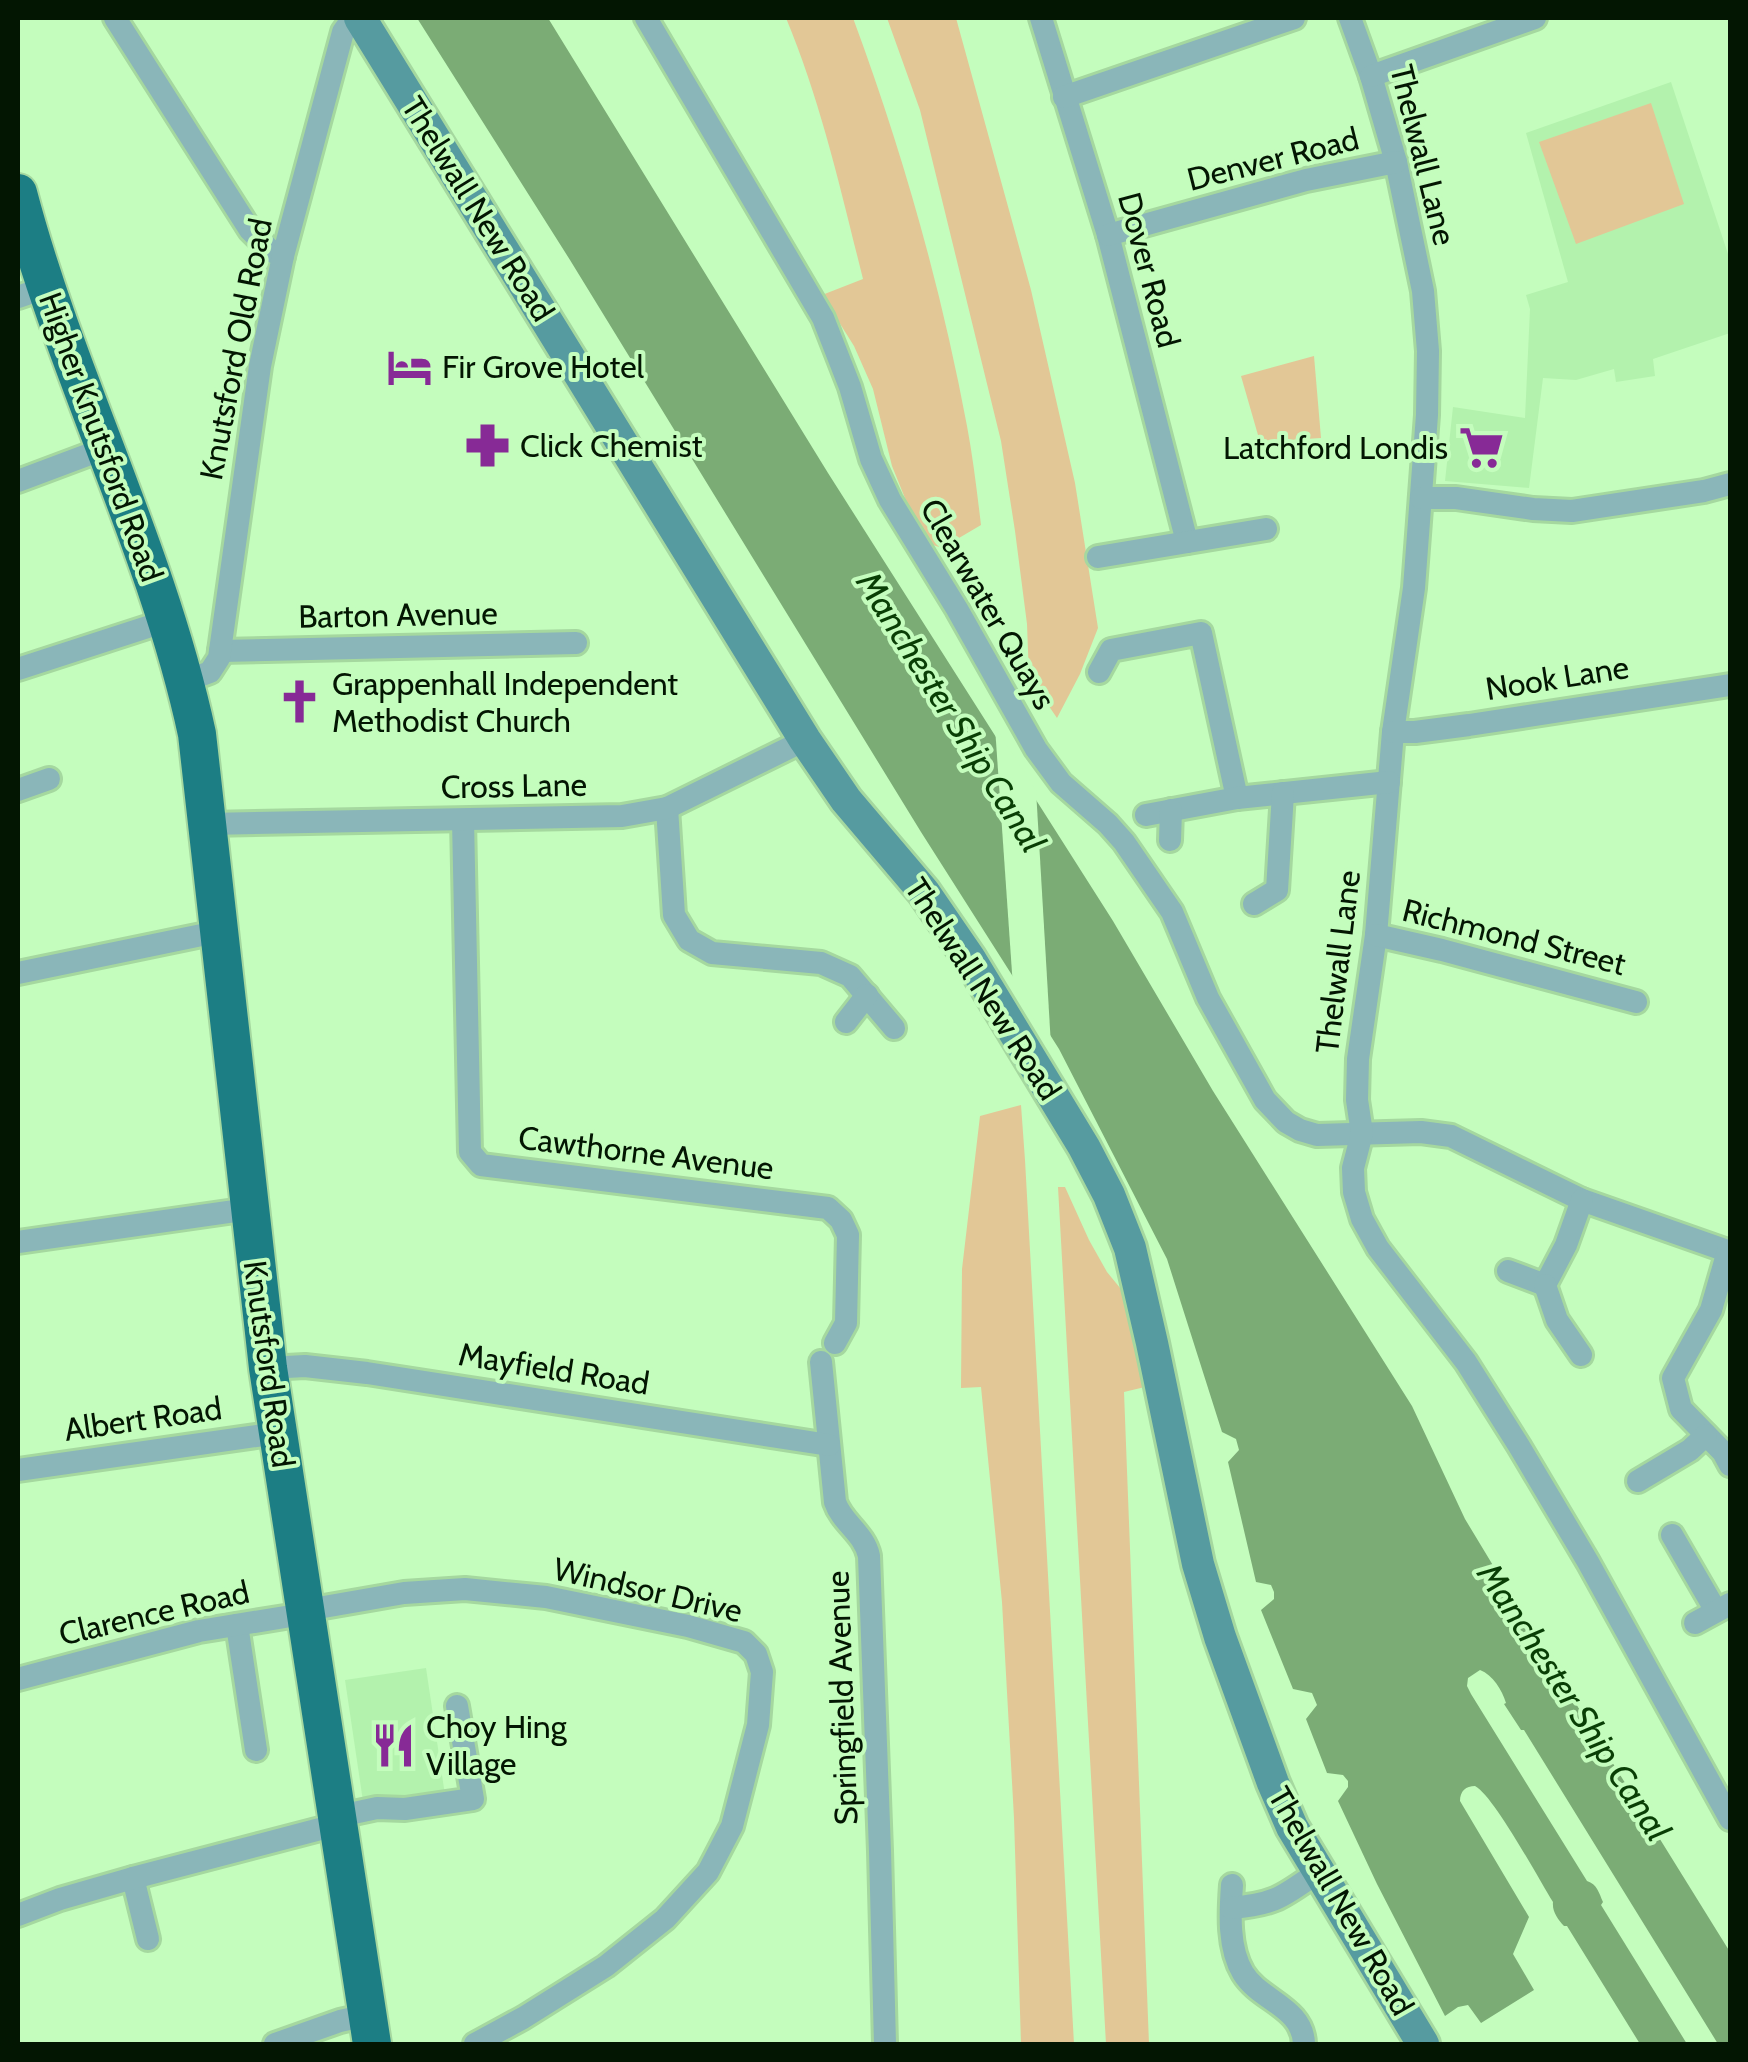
<svg xmlns="http://www.w3.org/2000/svg" width="1748" height="2062" viewBox="0 0 1748 2062" font-family="Cabin,sans-serif">
<rect width="100%" height="100%" fill="#c4fdbd"/>
<g fill="#b3f2ad">
<path d="M1671,82l59,178v73l-77,26 2,17 -39,6 -2,-13 -38,11 -33,-2 -14,110 -84,-7 8,-74 72,11 5,-109 -4,-14 42,-13 -42,-149z"/>
<path d="M426,1668l19,127 -81,13 -19,-128z"/>
</g>
<g fill="#e2c796">
<path d="M786,18h67c49,132 88,269 114,408 6,32 10,66 14,99l-39,23 -9,-3 -24,-37 -17,-42 -19,-77 -19,-43 -32,-51 41,-16c-22,-88 -42,-177 -77,-261z"/>
<path d="M887,18h69l75,272 44,193 23,145 -18,46 -23,44 -28,-41 -2,-53 -12,-93 -14,-90 -81,-331z"/>
<path d="M1651,103l33,101 -108,40 -37,-102z"/>
<path d="M1314,356l7,82 -61,4 -19,-66z"/>
<path d="M1021,1105l4,55 49,884h-53l-7,-226 -12,-216 -21,-215 -20,1 1,-119 18,-153z"/>
<path d="M1058,1187h7l24,53 18,32 18,22 24,92 -25,6 25,652h-43z"/>
</g>
<path fill="#7bac75" d="M417,18h131l280,455 285,448 100,170 199,315 53,113 93,154 3,-2 8,9 7,17 -3,2 157,253v92h-12l-194,-314h-3l-17,-26 2,-1c-4,-13 -13,-28 -26,-33l-12,8 -1,8 4,8 116,187c10,3 12,12 16,21l-2,3 86,139h-47l-73,-118h-3c-6,-7 -12,-14 -11,-24 -15,-24 -59,-106 -78,-116 -9,0 -15,5 -15,15l69,116 -16,37 21,36 -53,33 -13,-18 -10,2 -13,9 -68,-132 -39,-83 10,-14v-6l-5,-6 -16,-2 -21,-54 11,-14 -5,-12 -19,-4 -32,-79 13,-11v-7l-3,-7 -15,-3 -28,-120 11,-12 -3,-11 -14,-7 -55,-173 -108,-210 -138,-217 -351,-572z"/>
<path fill="#c4fdbd" d="M995,727l41,63 15,256 -38,-59z"/>
<g fill="none" stroke-linecap="round" stroke-linejoin="round">
<defs>
<g id="minor">
<path d="M115,18l135,212 21,21 12,5"/>
<path d="M646,18l177,300 27,69 21,72 19,41 67,109 79,140 25,34 47,41 16,18 48,70 36,86 57,102 21,22 14,8 17,5 104,-3 30,4 131,64 148,52"/>
<path d="M1041,18l67,217 79,307"/>
<path d="M1350,18l21,58 25,86 27,129 5,60 -1,64 -13,173 -21,144 -17,203 -18,124 -1,41 5,33 -9,35 1,24 8,27 16,29 88,114 53,84 69,116 142,257"/>
<path d="M1371,76l164,-58"/>
<path d="M1064,97l230,-79"/>
<path d="M1108,235l198,-55 90,-18"/>
<path d="M18,297l29,-10"/>
<path d="M18,481l88,-33"/>
<path d="M1421,498h35l77,11 39,2 132,-20 26,-7"/>
<path d="M1098,557l168,-28"/>
<path d="M220,651l356,-8"/>
<path d="M18,669l148,-48"/>
<path d="M1099,672l12,-22 90,-17 36,165"/>
<path d="M186,681l24,-9 9,-14 41,-292 23,-110 60,-224 10,-14"/>
<path d="M1393,732h22l54,-7 261,-40"/>
<path d="M18,790l31,-11"/>
<path d="M667,808l7,107 15,25 23,13 109,10 29,13 44,52"/>
<path d="M1146,815l91,-17 152,-16"/>
<path d="M463,820l7,332 11,13 347,43 13,12 7,15 -2,88 -11,20"/>
<path d="M208,824l414,-8 45,-8 138,-68"/>
<path d="M1170,840l1,-30"/>
<path d="M1254,904l23,-14 6,-97"/>
<path d="M1376,935l66,15 194,52"/>
<path d="M18,973l203,-42"/>
<path d="M846,1022l21,-27"/>
<path d="M18,1242l231,-33"/>
<path d="M1728,1251l-17,59 -38,68 8,31 42,43 7,13"/>
<path d="M1508,1271l37,14 21,-40 16,-45"/>
<path d="M1545,1285l12,35 24,35"/>
<path d="M821,1362l14,140c7,21 29,31 34,54l11,295 5,193"/>
<path d="M268,1368l37,-2 62,7 462,72"/>
<path d="M18,1470l259,-37"/>
<path d="M1638,1481l52,-31 16,-15"/>
<path d="M1672,1535l44,76"/>
<path d="M1695,1623l35,-19"/>
<path d="M237,1625l19,125"/>
<path d="M18,1679l181,-48 92,-15 27,-8 86,-15 61,-4 81,8 142,29 56,16 12,12 6,18 -4,53 -26,101 -24,46 -43,47 -59,47 -83,52 -48,26"/>
<path d="M133,1878l15,61"/>
<path d="M1232,1885c-2,28 -4,63 11,88 17,28 60,34 61,71"/>
<path d="M1231,1908c45,-4 51,-11 87,-36"/>
<path d="M18,1915l42,-16 73,-21 191,-50 25,-14 28,-6 28,1 68,-10 -16,-93"/>
<path d="M275,2044l65,-23 27,-6"/>
</g>
<path id="secondary" d="M360,18l445,722 41,60 78,92 46,67 114,188 25,48 21,53 22,95 46,221 22,73 53,146 19,44 131,217"/>
<path id="trunk" d="M18,193c48,183 139,355 179,541l71,634 104,676"/>
</defs>
<use href="#minor" stroke="#a5d89f" stroke-width="28"/>
<use href="#secondary" stroke="#a5d89f" stroke-width="38"/>
<use href="#trunk" stroke="#a5d89f" stroke-width="42"/>
<use href="#minor" stroke="#8ab6b9" stroke-width="22"/>
<use href="#secondary" stroke="#569ba0" stroke-width="32"/>
<use href="#trunk" stroke="#1c7e84" stroke-width="38"/>
</g>
<defs>
<symbol id="hotel-bare" viewBox="-9 -9 18 18"><path d="M-6-4.5h1.5V1H6V5H4.5V3h-9V5H-6ZM-4 0a1.8 1.8 0 1 1 3.6 0ZM.5 0V-2.5h3Q6-2.5 6 0Z" fill="#872a96" stroke="#c4fdbd" stroke-width="2.5" paint-order="stroke"/></symbol>
<symbol id="pharmacy-bare" viewBox="-9 -9 18 18"><path d="M-2-6h4v4h4v4h-4v4h-4v-4h-4v-4h4Z" fill="#872a96" stroke="#c4fdbd" stroke-width="2.5" paint-order="stroke"/></symbol>
<symbol id="supermarket-bare" viewBox="-9 -9 18 18"><path d="M-6-5.5h2.5l.6 2H6L4.5 2H-2.5L-4.4-4H-6ZM-1.5 3.2a1.3 1.3 0 1 0 .1 0ZM3 3.2a1.3 1.3 0 1 0 .1 0Z" fill="#872a96" stroke="#c4fdbd" stroke-width="2.5" paint-order="stroke"/></symbol>
<symbol id="church-bare" viewBox="-9 -9 18 18"><path d="M-1.2-6h2.4v3.5h3.3v2.4h-3.3V6h-2.4V-.1h-3.3v-2.4h3.3Z" fill="#872a96" stroke="#c4fdbd" stroke-width="2.5" paint-order="stroke"/></symbol>
<symbol id="restaurant-bare" viewBox="-9 -9 18 18"><path d="M-5-6h1v4h1v-4h1v4h1v-4h1v5L-1.5 .5V6h-2V.5L-5-1ZM5-6V6H3V1.5H1.5Q1.5-4 5-6Z" fill="#872a96" stroke="#c4fdbd" stroke-width="2.5" paint-order="stroke"/></symbol>
</defs>
<g fill-rule="evenodd">
<use href="#hotel-bare" x="378" y="336" width="63" height="63"/>
<use href="#pharmacy-bare" x="456" y="414" width="63" height="63"/>
<use href="#supermarket-bare" x="1450" y="416" width="63" height="63"/>
<use href="#church-bare" x="268" y="670" width="63" height="63"/>
<use href="#restaurant-bare" x="362" y="1714" width="63" height="63"/>
</g>
<g text-anchor="middle" stroke-width="8" stroke-linejoin="round" paint-order="stroke">
<g font-size="32" fill="#031602" stroke="#c4fdbd">
<text transform="translate(1423 155) rotate(76)" y="11">Thelwall Lane</text>
<text transform="translate(1273 159) rotate(-14)" y="11">Denver Road</text>
<text transform="translate(478 209) rotate(58)" y="11">Thelwall New Road</text>
<text transform="translate(1149 270) rotate(75)" y="11">Dover Road</text>
<text transform="translate(236 349) rotate(-79)" y="11">Knutsford Old Road</text>
<text transform="translate(101 437) rotate(70)" y="11">Higher Knutsford Road</text>
<text transform="translate(988 604) rotate(60)" y="11">Clearwater Quays</text>
<text transform="translate(398 615) rotate(-1)" y="11">Barton Avenue</text>
<text transform="translate(1557 678) rotate(-9)" y="11">Nook Lane</text>
<text transform="translate(514 786) rotate(-1)" y="11">Cross Lane</text>
<text transform="translate(1514 937) rotate(14)" y="11">Richmond Street</text>
<text transform="translate(1338 962) rotate(-83)" y="11">Thelwall Lane</text>
<text transform="translate(983 989) rotate(57)" y="11">Thelwall New Road</text>
<text transform="translate(646 1153) rotate(7)" y="11">Cawthorne Avenue</text>
<text transform="translate(269 1364) rotate(82)" y="11">Knutsford Road</text>
<text transform="translate(554 1369) rotate(9)" y="11">Mayfield Road</text>
<text transform="translate(143 1419) rotate(-8)" y="11">Albert Road</text>
<text transform="translate(648 1590) rotate(13)" y="11">Windsor Drive</text>
<text transform="translate(154 1613) rotate(-13)" y="11">Clarence Road</text>
<text transform="translate(842 1698) rotate(-92)" y="11">Springfield Avenue</text>
<text transform="translate(1341 1901) rotate(60)" y="11">Thelwall New Road</text>
</g>
<g font-size="32" fill="#031602" stroke="#c4fdbd" text-anchor="start">
<text x="442" y="378">Fir Grove Hotel</text>
<text x="520" y="457">Click Chemist</text>
<text x="1448" y="459" text-anchor="end">Latchford Londis</text>
<text x="332" y="695">Grappenhall Independent<tspan x="332" dy="37">Methodist Church</tspan></text>
<text x="426" y="1738">Choy Hing<tspan x="426" dy="37">Village</tspan></text>
</g>
<g font-size="35" font-style="italic" fill="#093e05" stroke="#c4fdbd">
<text transform="translate(951 712) rotate(58)" y="12">Manchester Ship Canal</text>
<text transform="translate(1574 1702) rotate(57)" y="12">Manchester Ship Canal</text>
</g>
</g>
<rect width="1748" height="2062" fill="none" stroke="#031602" stroke-width="40"/>
</svg>
